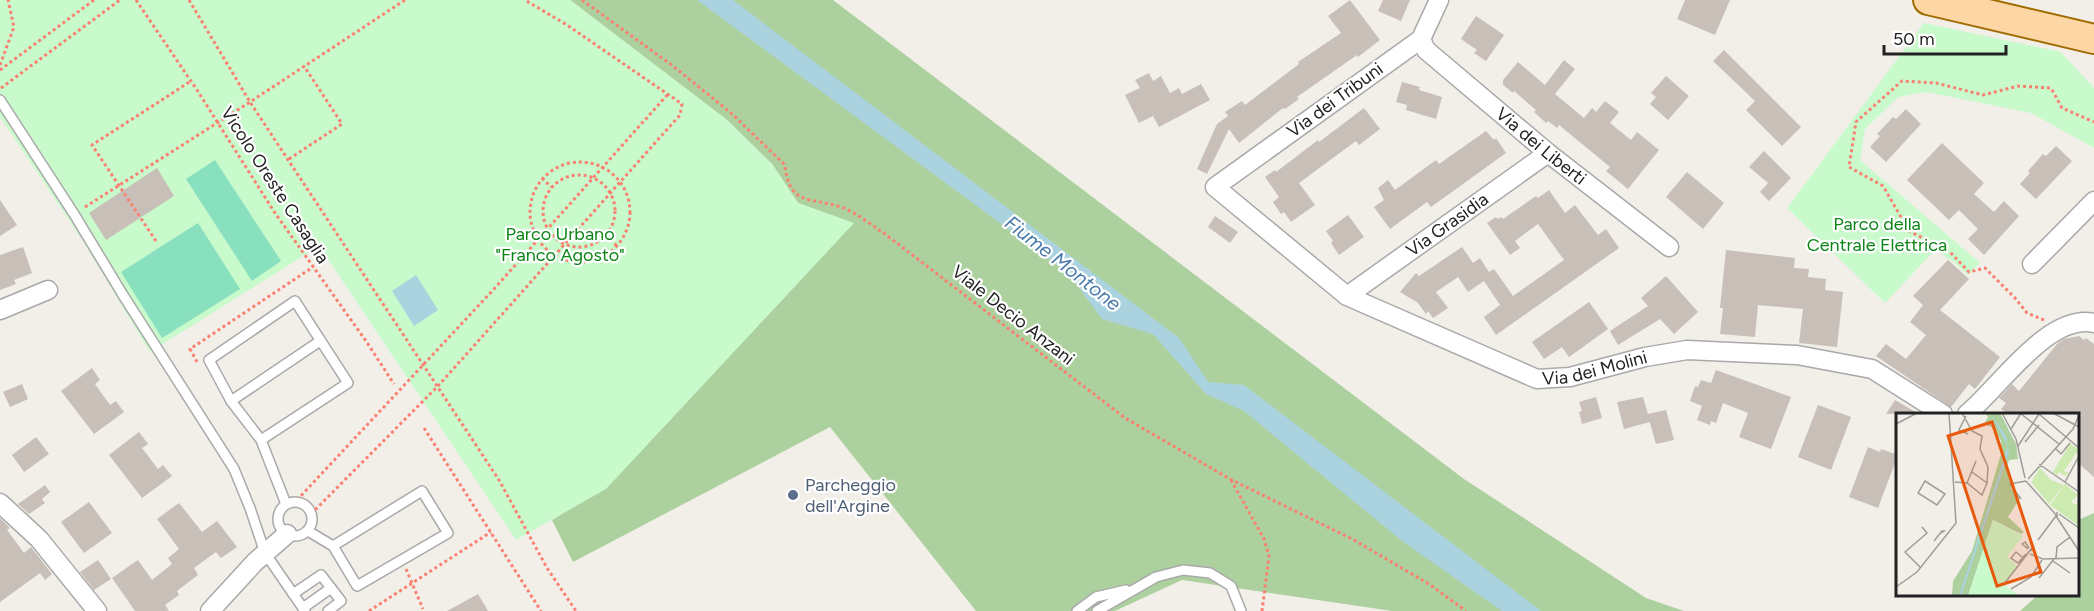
<svg xmlns="http://www.w3.org/2000/svg" width="2094" height="611" viewBox="0 0 2094 611" font-family="Figtree,sans-serif">
<rect width="100%" height="100%" fill="#f2efe9"/>
<g fill="#add19e">
<path d="M570,0h263l631,479 182,119 38,13h-292l-210,-31 -67,31h-139l-146,-184 -257,135 -21,-42 58,-36 243,-261 -55,-20 -26,-39 -45,-44z"/>
<path d="M2094,513v98h-74l18,-16 40,-1v-74z"/>
</g>
<g fill="#c8facc">
<path d="M0,0h570l157,120 45,44 26,39 56,20 -248,266 -90,51 -197,-294 -169,106 -71,-117 -79,-118z"/>
<path d="M1924,23l137,29 33,36v60l-63,-35 -104,-21 -29,5 -33,32 -5,31 120,103 -12,12 -14,-13 -19,-12 -50,53 -98,-95z"/>
</g>
<g fill="#88e0be">
<path d="M215,160l66,101 -29,20 -66,-102z"/>
<path d="M198,223l42,66 -78,49 -41,-66z"/>
</g>
<g fill="#aad3df">
<path d="M697,0h36l446,338 29,44 36,3 297,226h-39l-100,-70 -158,-130 -38,-17 -53,-60 -51,-15 -34,-46z"/>
<path d="M416,275l22,35 -24,16 -22,-35z"/>
</g>
<g fill="#c7bfb8">
<path d="M1350,0l30,40 -22,17 -1,-2 -60,42 2,2 -14,10 -2,-1 -44,35 -10,-14 -22,45 -10,-5 20,-45 11,-8 -3,-4 17,-11 3,4 54,-41 -1,-2 43,-29 -13,-17z"/>
<path d="M1383,0h27l-9,21 -23,-10z"/>
<path d="M1685,0h45l-15,35 -38,-16z"/>
<path d="M1476,16l28,19 -18,26 -12,-8 3,-3 -16,-11z"/>
<path d="M1724,50l77,77 -19,19 -36,-36 9,-9 -42,-40z"/>
<path d="M1564,60l11,9 -20,25 29,24 8,-10 4,4 9,-11 14,11 -9,11 21,17 6,-8 22,18 -31,39 -22,-18 4,-4 -51,-42 -2,3 -9,-7 -2,2 -12,-11 2,-2 -22,-19 -1,2 -10,-8v-5l15,-18 27,23z"/>
<path d="M1149,73l4,8 8,-5 9,17 9,-5 3,6 19,-10 9,16 -51,27 -6,-11 -14,7 -14,-28 15,-7 -5,-8z"/>
<path d="M1666,76l23,20 -21,24 -18,-16 6,-7 -5,-4z"/>
<path d="M1402,82l18,5 -1,3 23,7 -6,22 -30,-9 1,-5 -11,-3z"/>
<path d="M1364,108l16,21 -21,16 -3,-4 -57,42 16,22 -24,17 -7,-10 -3,2 -8,-12 6,-5 -14,-20 10,-7 1,2 42,-32 1,2z"/>
<path d="M1906,109l15,15 -35,38 -16,-15 10,-11 -3,-2 16,-17 3,2z"/>
<path d="M1486,131l8,9 2,-2 10,15 -75,54 -4,-5 -37,27 -16,-22 10,-7 -6,-12 10,-8 7,10 41,-30 3,4z"/>
<path d="M1942,143l42,40 -10,11 20,18 10,-11 15,15 -35,39 -16,-16 10,-10 -19,-19 -10,10 -42,-40z"/>
<path d="M2056,146l16,15 -36,38 -16,-15 10,-11 -2,-2 15,-17 3,2z"/>
<path d="M1764,151l27,27 -22,23 -9,-9 8,-9 -19,-16z"/>
<path d="M157,168l17,28 -68,44 -17,-27z"/>
<path d="M1687,172l37,31 -21,26 -37,-32z"/>
<path d="M1549,190l16,23 10,-8 23,30 8,-6 13,19 -123,87 -12,-18 16,-12 -16,-24 -16,11 -10,-15 -22,15 12,16 -15,10 -5,-7 -2,3 -8,-11 -18,-11 16,-19 3,3 43,-29 11,16 7,-5 9,14 5,-3 19,27 51,-36 -26,-36 -23,17 5,7 -10,7 -23,-32 9,-6 2,2 3,-2 2,2 33,-23 2,2z"/>
<path d="M0,200l17,25 -17,11z"/>
<path d="M1348,215l16,22 -25,18 -8,-12 2,-2 -7,-10z"/>
<path d="M1215,216l23,16 -8,11 -22,-16z"/>
<path d="M23,247l9,26 -18,7 2,4 -16,6v-35z"/>
<path d="M1726,250l69,8 -1,10 15,1 -1,8 18,2 -1,11 18,2 -6,55 -38,-4 4,-34 -45,-4 -3,32 -35,-3 3,-26h-3z"/>
<path d="M1948,260l21,19 -29,31 60,47 -25,32 -6,-5 -18,23 -75,-51 10,-12 20,15 20,-24 -16,-13 13,-17 -10,-9z"/>
<path d="M1666,276l32,36 -24,22 -14,-15 -42,26 -8,-14 38,-25 -7,-8z"/>
<path d="M1589,302l19,27 -39,28 -7,-10 -18,12 -12,-17z"/>
<path d="M2079,336l5,4 2,-2 8,6v133l-16,-14v-49h-70l-7,-5 5,-6 -7,-5 13,-14 7,7 38,-47 7,-5z"/>
<path d="M92,368l8,12 -5,4 15,21 6,-4 8,11 -30,22 -33,-43z"/>
<path d="M1716,370l75,27 -20,52 -32,-12 9,-24 -25,-10 -7,20 -5,-2 -1,4 -13,-5 5,-14 -12,-5 5,-15 3,1 3,-7 10,3z"/>
<path d="M22,384l6,15 -18,8 -7,-15z"/>
<path d="M1596,397l6,21 -20,6 -3,-12 3,-1 -3,-9z"/>
<path d="M1643,397l5,17 18,-4 8,30 -18,4 -8,-28 2,6 -26,7 -7,-27z"/>
<path d="M1895,400l24,14h-33z"/>
<path d="M1818,405l33,12 -20,53 -33,-13z"/>
<path d="M139,432l9,12 -6,4 16,21 5,-4 9,11 -30,22 -33,-43z"/>
<path d="M36,437l13,17 -25,18 -12,-17z"/>
<path d="M1868,447l12,5 1,-3 17,6 -20,53 -29,-11z"/>
<path d="M45,485l5,7 -8,7 3,4 -16,11 -11,-10z"/>
<path d="M89,502l23,31 -28,20 -23,-31z"/>
<path d="M179,503l23,29 15,-11 20,26 -16,11 -5,-6 -22,16 4,7 -21,16 2,4 -14,10 4,6h-34l-23,-33 26,-18 14,20 20,-16 -4,-6 11,-9 -22,-30z"/>
<path d="M0,518l10,10 -3,2 17,23 7,-6 21,27 -7,6 -5,-7 -40,29z"/>
<path d="M98,560l13,19 -17,11 -14,-18z"/>
<path d="M478,594l10,17h-41z"/>
</g>
<g fill="none" stroke-linecap="round" stroke-linejoin="round">
<defs>
<g id="lane">
<path d="M0,100l74,114 49,81 111,174 16,39 15,45 40,58"/>
<path d="M231,401l89,-60"/>
<path d="M261,440l87,-57 -53,-82 -86,59 22,41 30,39 25,64"/>
<circle cx="295" cy="519" r="17"/>
<path d="M308,531l25,15 24,40 91,-53 -26,-42 -89,55"/>
<path d="M293,594l28,-19 20,26 -13,10"/>
<path d="M303,608l28,-20"/>
<path d="M1077,611l19,-14 30,-7"/>
<path d="M1097,611l59,-34 27,-7 27,3 21,13 10,25"/>
</g>
<g id="street">
<path id="s1" d="M1439,0l-18,39 -206,148 132,109 190,83 33,-2 75,-20 42,-7 110,5 75,14 71,45"/>
<path id="s2" d="M1421,39l5,11 122,103 121,94"/>
<path d="M2032,264l62,-63"/>
<path id="s3" d="M1347,296l201,-143"/>
<path d="M0,310l48,-20"/>
<path d="M1967,414c32,-26 81,-101 127,-91"/>
<path d="M0,503l39,36 58,72"/>
<path d="M210,611l45,-49 32,-28"/>
</g>
<path id="primary" d="M1928,0l166,39"/>
</defs>
<use href="#lane" stroke="#a9a9a9" stroke-width="12"/>
<use href="#street" stroke="#a9a9a9" stroke-width="21"/>
<use href="#primary" stroke="#a06b00" stroke-width="32"/>
<g stroke="#fa8072" stroke-width="3" stroke-dasharray="3 3" stroke-linecap="butt">
<path d="M136,0l61,90 78,123 91,128 28,43"/>
<path d="M189,0l61,102 249,378 48,88 29,43"/>
<path d="M582,0l91,66 58,47 54,52c4,41 25,32 56,42 15,5 30,18 44,27l240,184 105,61 124,61 75,44 37,27"/>
<path d="M0,65l14,-38 -6,-27"/>
<path d="M0,70l94,-70"/>
<path d="M1,88l119,-88"/>
<path d="M289,159l53,-35 -38,-58"/>
<circle cx="580" cy="212" r="50"/>
<circle cx="579" cy="211" r="36"/>
<path d="M542,178l9,9"/>
<path d="M85,207l165,-105 155,-102"/>
<path d="M606,235l11,11"/>
<path d="M156,241l-64,-96 99,-64"/>
<path d="M2044,320l-17,-7 -12,-15 -30,-30 -16,4 -19,-20 -41,-21 -26,-45 -34,-19 7,-45 46,-41 34,2 47,12 35,-9 33,2 11,20 32,14"/>
<path d="M197,362l-7,-13 123,-82"/>
<path d="M424,428l117,183"/>
<path d="M1231,480l33,59 5,17 -7,55"/>
<path d="M297,500l197,-211 174,-195"/>
<path d="M311,514l127,-128 242,-271 2,-11 -115,-79 -42,-25"/>
<path d="M406,569l17,40"/>
<path d="M369,611l122,-79"/>
</g>
<use href="#lane" stroke="#fff" stroke-width="9"/>
<use href="#street" stroke="#fff" stroke-width="18"/>
<use href="#primary" stroke="#fcd6a4" stroke-width="28"/>
</g>
<circle fill="#5c6f8a" stroke="#fff" stroke-width="2" cx="793" cy="495" r="6"/>
<g text-anchor="middle" stroke-width="4.5" stroke-linejoin="round" paint-order="stroke">
<g font-size="18" fill="#222" stroke="#fff">
<text transform="translate(1335 100) rotate(-36)" y="6">Via dei Tribuni</text>
<text dy="6" stroke="none"><textPath href="#s2" startOffset="162">Via dei Liberti</textPath></text>
<text transform="translate(275 185) rotate(57)" y="6">Vicolo Oreste Casaglia</text>
<text dy="6" stroke="none"><textPath href="#s3" startOffset="123">Via Grasidia</textPath></text>
<text transform="translate(1013 315) rotate(38)" y="6">Viale Decio Anzani</text>
<text dy="6" stroke="none"><textPath href="#s1" startOffset="734">Via dei Molini</textPath></text>
</g>
<g font-size="18" fill="#0c8416" stroke="#fff">
<text x="1877" y="230">Parco della<tspan x="1877" dy="21">Centrale Elettrica</tspan></text>
<text x="560" y="240">Parco Urbano<tspan x="560" dy="21">"Franco Agosto"</tspan></text>
</g>
<g font-size="18" fill="#4e5e75" stroke="#fff" text-anchor="start">
<text x="805" y="491">Parcheggio<tspan x="805" dy="21">dell'Argine</tspan></text>
</g>
<g font-size="20" font-style="italic" fill="#4a7aab" stroke="#fff">
<text transform="translate(1063 263) rotate(38)" y="7">Fiume Montone</text>
</g>
</g>
<g transform="translate(1896 413)">
<rect width="183" height="183" fill="#f2efe9"/>
<path d="M174,31l9,5 -15,22 5,2 -4,3 -6,-4 -2,3 -4,-3zM144,55l11,12 13,5 -15,19 -18,-22zM169,71l13,11 -7,7 6,3 2,-6v27l-29,-21z" fill="#cdebb0"/>
<path d="M89,0h15l16,31 2,15 -9,1 -2,7 4,21 9,10 -12,19 16,15 -3,2 -28,-14 -25,76h-16l1,-15 19,-30 29,-97v-13l-7,-13 -10,-4 4,-7z" fill="#add19e"/>
<path d="M97,107l30,16 -16,21 11,10 -14,18 15,11h-51z" fill="#c8facc"/>
<path d="M94,0l16,23 3,16 -48,144h-2l49,-150z" fill="#aad3df"/>
<path fill="none" stroke="#9f9d99" stroke-width="1.5" d="M106,0l14,26 9,39M124,0l39,31M157,0l26,14M143,1l40,34M70,3l-7,14 9,4M0,11l21,-11M115,16l10,-16M129,29l14,-17M122,33l21,-32M159,35l6,6 9,-11M143,51l40,28M76,59l15,11M132,66l45,-50 6,-14M29,68l20,13 -8,11 -19,-12zM130,68l31,35v-4M59,69l12,1 15,12 5,-12 1,-16 -8,-18 2,-13 -10,-5 -10,-18M169,69l14,-26M71,70l9,-22M125,86l-11,-15 16,-3M163,101l20,14M160,103l23,35M142,127l18,-24M38,128l8,-10h2l-3,2M132,136l-6,-5 3,-2 4,6M134,141l13,5 36,-1M126,144l-6,-5 -5,6 7,5 8,-9M160,145l1,-11 13,-10M157,148l17,12M24,154l-15,-15 22,-19 -5,-6M143,165l15,-19M108,171l28,-36v3M0,174l21,-15 39,-49 -7,-110M115,176l20,-12 11,-17"/>
<path fill="#e8590c" fill-opacity="0.15" stroke="#e8590c" stroke-width="3" d="M96,9l49,150 -44,14 -49,-150z"/>
<rect width="183" height="183" fill="none" stroke="#222" stroke-width="3"/>
</g>
<path d="M1884 45v9h122v-9" fill="none" stroke="#222222" stroke-width="3"/>
<text x="1893" y="45" font-size="18" fill="#222222" stroke="#ffffff" stroke-width="4.5" paint-order="stroke">50 m</text>
</svg>
